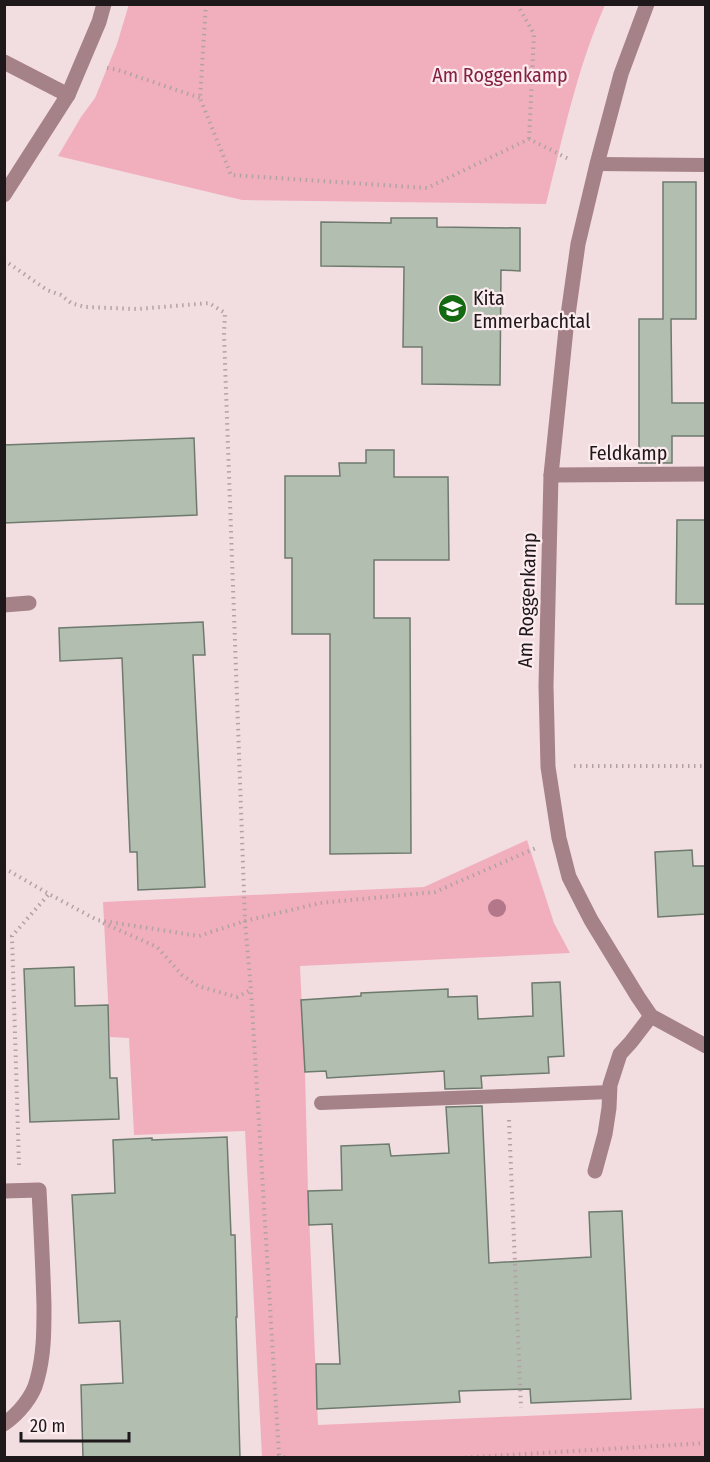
<svg xmlns="http://www.w3.org/2000/svg" width="710" height="1462" viewBox="0 0 710 1462" font-family="'Fira Sans Condensed',sans-serif">
<rect width="100%" height="100%" fill="#f2dee1"/>
<g fill="#f1afbd">
<path d="M129,4h476v1c-28,63 -42,132 -59,199l-304,-4 -184,-44 23,-39 14,-19 22,-54z"/>
<path d="M527,840l27,83 16,30 -270,13 5,106 3,120 10,233 387,-17v49h-443l-17,-326 -111,4 -5,-97 -19,-1 -7,-135 321,-15z"/>
</g>
<g fill="#b1beb0" stroke="#6e7a6d" stroke-width="1.5">
<path d="M663,182h33v137h-25l1,84h33v33h-33v27h-33v-144h24z"/>
<path d="M391,218h46v9l83,1v43l-19,-1 -1,115 -78,-1v-37h-19l1,-80 -83,-1v-44l70,1z"/>
<path d="M194,438l3,77 -193,8v-78z"/>
<path d="M366,450h28v27h54l1,83h-75v58h36l1,235 -81,1v-220h-38v-76h-7v-82h55l-1,-13h27z"/>
<path d="M677,520h28v84h-29z"/>
<path d="M203,622l2,33h-12l12,232 -67,3 -1,-38h-7l-8,-194 -62,3 -1,-33z"/>
<path d="M692,850l1,16h12v48l-47,3 -3,-65z"/>
<path d="M74,967l1,39 33,-1 2,73h7l2,41 -89,3 -6,-153z"/>
<path d="M560,982l4,74 -16,1 1,16 -68,3 1,12 -37,1 -1,-18 -117,7 -1,-7 -21,1 -4,-72 60,-4v-3l87,-4v8l29,-1 1,23 55,-3 -1,-33z"/>
<path d="M482,1106l7,157 102,-6 -2,-45 33,-1 9,188 -100,4 -1,-14 -71,2 1,11 -143,7 -1,-45h24l-8,-140 -23,1 -1,-34 34,-1 -1,-44 48,-2 2,12 58,-3 -3,-46z"/>
<path d="M227,1137l4,98h4l2,82h-1l4,141h-157l-2,-73 42,-2 -3,-62 -41,2 -7,-128 43,-2 -2,-53 39,-2v2z"/>
</g>
<g fill="none" stroke-linecap="round" stroke-linejoin="round">
<g stroke="#b2a2a5" stroke-width="4" stroke-dasharray="1.5 4.5" stroke-linecap="butt">
<path d="M206,4l-6,94 31,77 196,13 102,-49 42,21"/>
<path d="M517,4l17,30 -5,105"/>
<path d="M107,68l11,2 82,28"/>
<path d="M4,260l43,30 14,5 10,8 14,4 53,2 71,-6 16,10 -1,22 21,586 6,69 28,465 7,3"/>
<path d="M574,766h132"/>
<path d="M4,868l45,26 48,26 102,16 46,-15 75,-18 115,-11 101,-44"/>
<path d="M103,923l54,24 25,28 16,11 39,11 14,-7"/>
<path d="M509,1120l12,288"/>
<path d="M19,1165l-7,-229 37,-42"/>
<path d="M459,1458l247,-15"/>
</g>
<g stroke="#a58188" stroke-width="14">
<path d="M597,164l109,1"/>
<path d="M321,1103l289,-11"/>
</g>
<g stroke="#a58188" stroke-width="15">
<path d="M647,4l-26,70 -24,90 -19,80 -12,85 -15,146 -5,211 2,81 11,71 10,39 22,43 47,77 13,19 55,30"/>
<path d="M4,62l64,33"/>
<path d="M4,195l64,-100 31,-73 5,-18"/>
<path d="M551,475l155,-1"/>
<path d="M4,605l25,-2"/>
<path d="M595,1171l10,-37 4,-26 1,-23 10,-31 11,-12 20,-26"/>
<path d="M4,1191l35,-1c2,39 4,78 5,116 0,26 0,49 -7,74 -4,17 -19,34 -33,44"/>
</g>
</g>
<circle fill="#b47689" cx="497" cy="908" r="9"/>
<defs>
<symbol id="school-disc" viewBox="-11 -11 22 22"><circle r="9.5" fill="#146a11" stroke="#fdecef"/><path d="M0-5L7-2L0 1L-7-2ZM-4 1L0 2.5L4 1V4Q0 6-4 4Z" fill="#fff"/></symbol>
</defs>
<g fill-rule="evenodd">
<use href="#school-disc" x="436" y="292" width="33" height="33"/>
</g>
<g text-anchor="middle" stroke-width="4.5" stroke-linejoin="round" paint-order="stroke">
<g font-size="20" fill="#822141" stroke="#fdecef">
<text x="500" y="82">Am Roggenkamp</text>
</g>
<g font-size="20" fill="#1f181a" stroke="#fdecef" text-anchor="start">
<text x="473" y="305">Kita<tspan x="473" dy="23">Emmerbachtal</tspan></text>
</g>
<g font-size="20" fill="#1f181a" stroke="#fdecef">
<text x="628" y="460">Feldkamp</text>
<text transform="translate(527 600) rotate(-88)" y="7">Am Roggenkamp</text>
</g>
</g>
<rect width="710" height="1462" fill="none" stroke="#1f181a" stroke-width="12"/>
<path d="M21 1432v9h108v-9" fill="none" stroke="#1f181a" stroke-width="3"/>
<text x="30" y="1432" font-size="18" fill="#1f181a" stroke="#fdecef" stroke-width="4.5" paint-order="stroke">20 m</text>
</svg>
